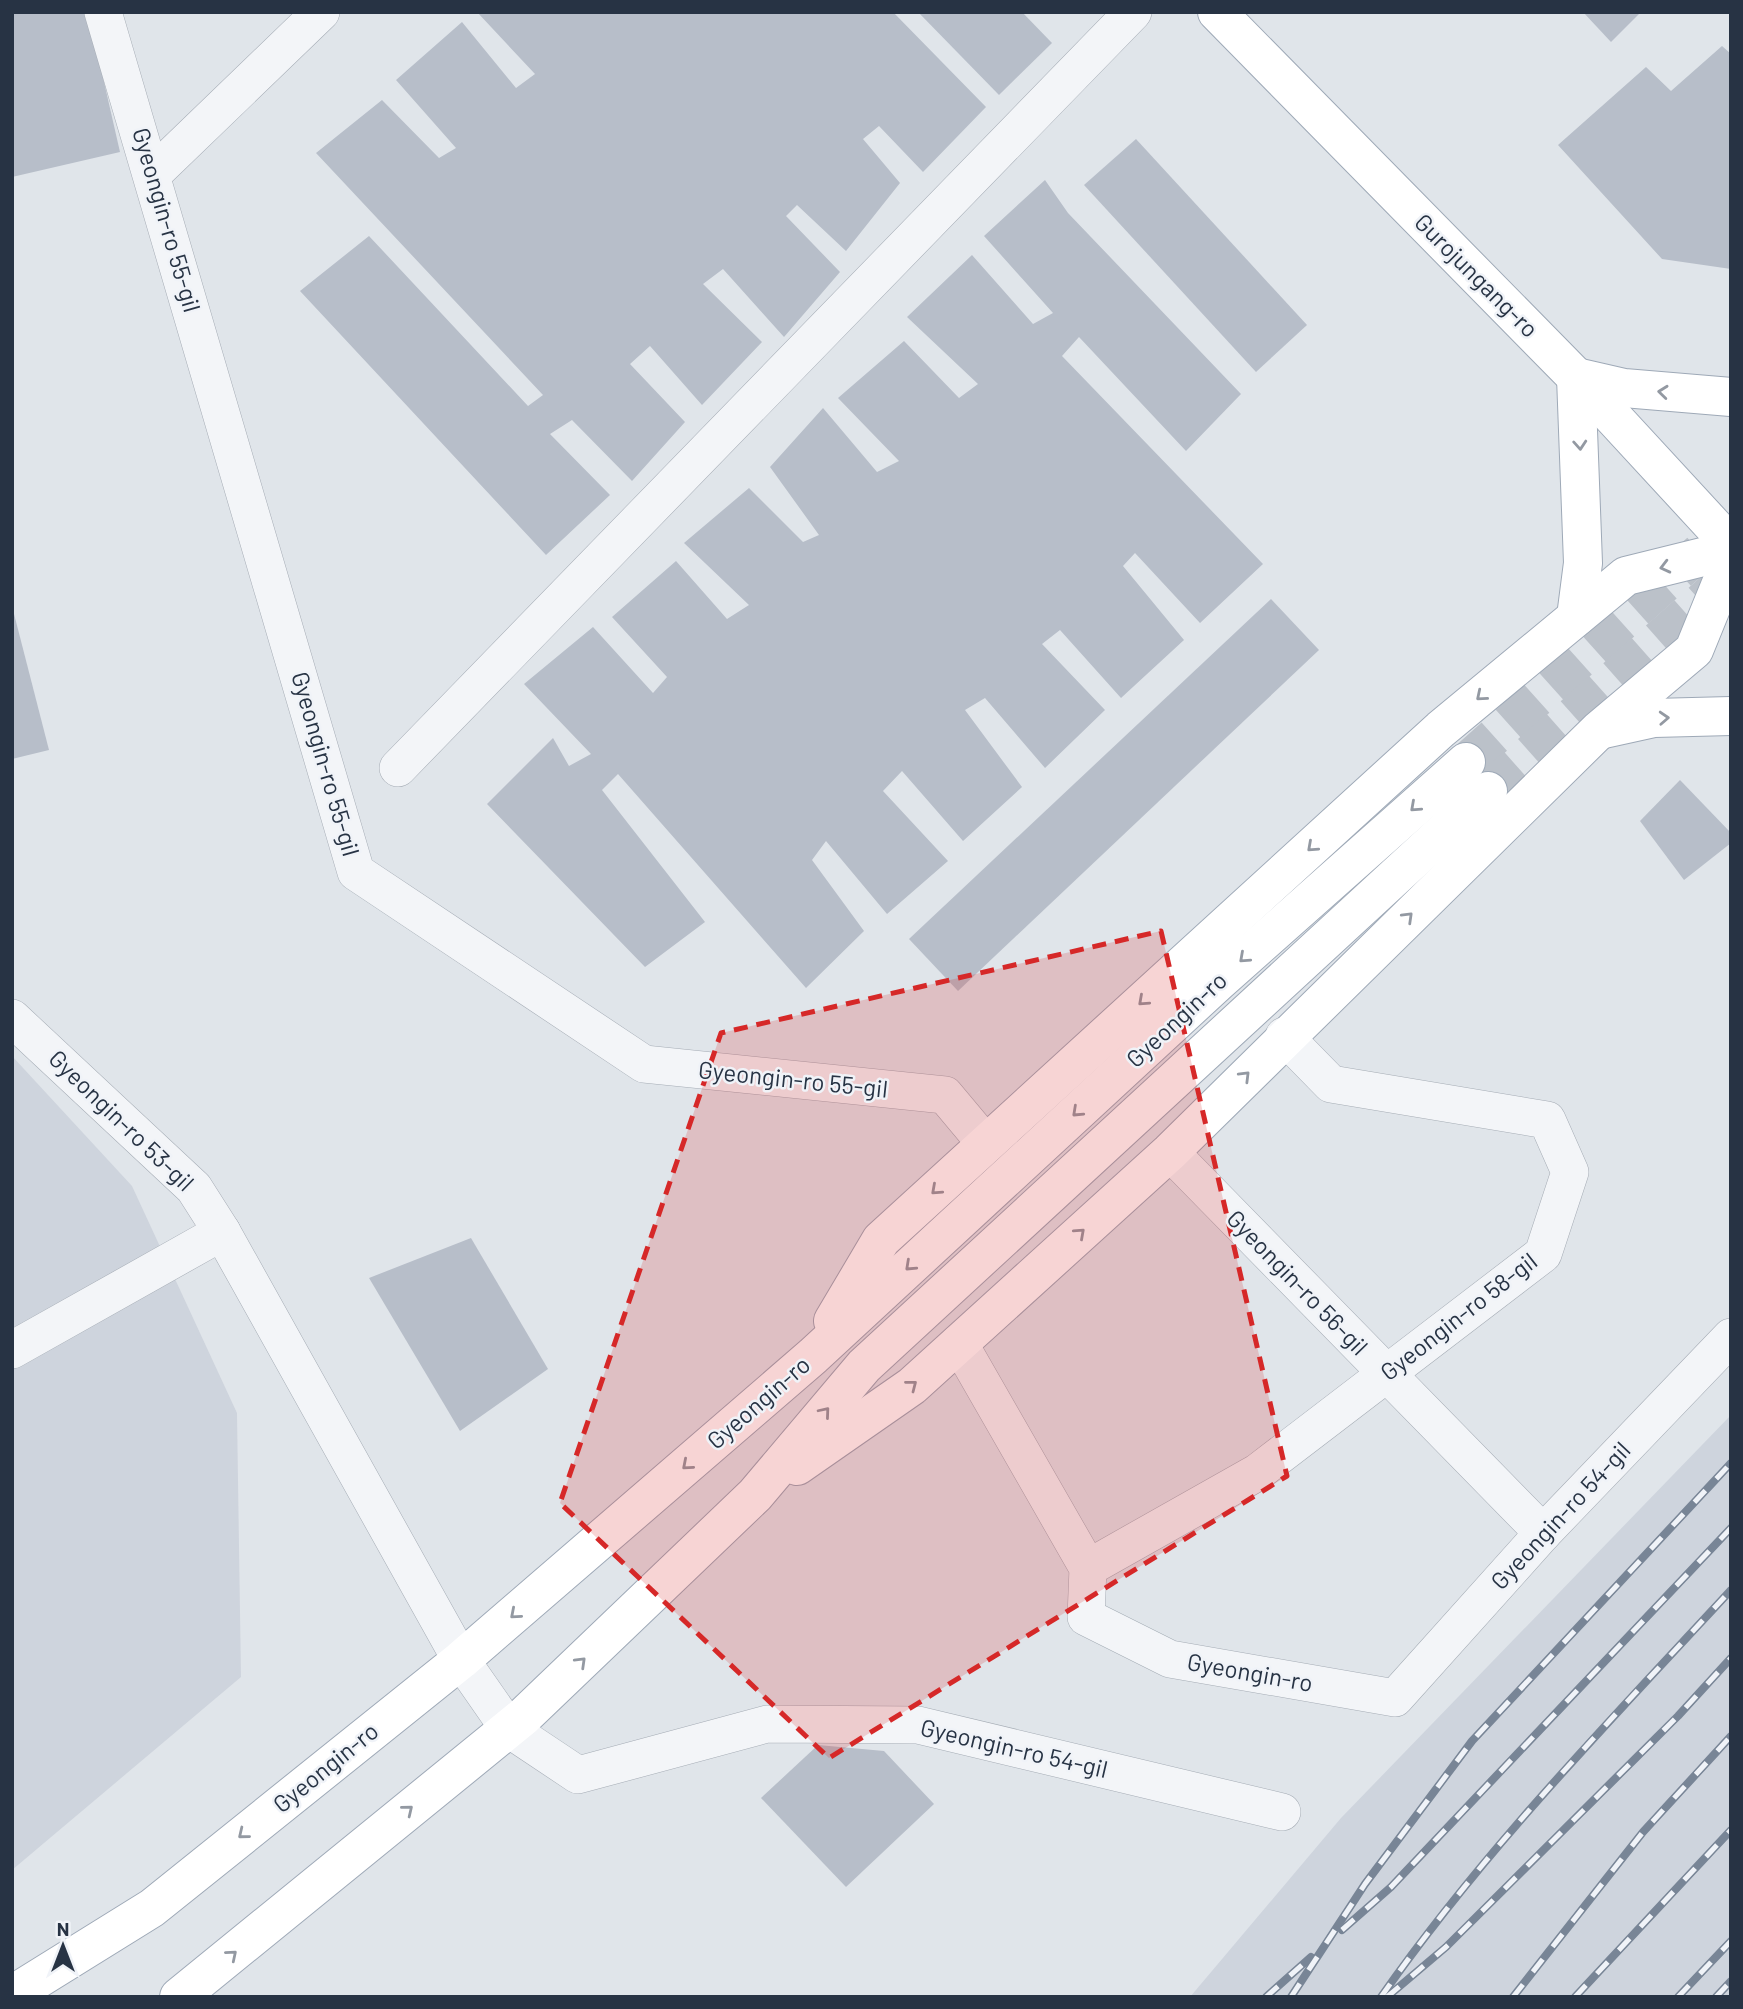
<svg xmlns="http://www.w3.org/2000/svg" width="1743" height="2009" viewBox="0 0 1743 2009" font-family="Barlow,sans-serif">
<rect width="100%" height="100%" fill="#e0e5ea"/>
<g fill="#ced4dd">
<path d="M12,1056l120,130 105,227 4,264 -229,193z"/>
<path d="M1731,1415v582h-541l151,-179z"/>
</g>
<g fill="#b7bec9">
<path d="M12,12h76l32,140 -108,25z"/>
<path d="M477,12h416l93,95 -63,65 -44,-46 -16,13 37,44 -54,68 -49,-46 -11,11 54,56 -56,65 -61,-68 -20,15 59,58 -60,63 -52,-59 -20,18 55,58 -53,59 -60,-61 -22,14 60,61 -64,60 -246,-264 69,-55 159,170 15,-11 -227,-242 66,-53 57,58 17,-10 -60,-68 66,-58 54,66 19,-14z"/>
<path d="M918,12h104l30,31 -53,52z"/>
<path d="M1583,12h58l-30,30z"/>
<path d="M1722,46l9,8v215l-69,-10 -104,-114 88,-78 25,24z"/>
<path d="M1136,139l171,186 -51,47 -172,-187z"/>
<path d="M1045,180l23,33 173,181 -55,57 -107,-114 -17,19 201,208 -63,59 -65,-70 -12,13 61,74 -63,58 -61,-68 -18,14 63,66 -60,58 -60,-70 -20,12 57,77 -59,54 -61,-70 -19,20 65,70 -61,53 -61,-73 -14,19 52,71 -58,57 -188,-214 -16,16 103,132 -60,45 -158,-163 66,-66 16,28 22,-12 -67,-70 69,-57 60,66 14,-16 -55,-60 64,-56 51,58 22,-14 -65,-62 65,-55 54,54 16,-7 -49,-68 53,-59 54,64 22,-11 -61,-63 66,-57 55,57 19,-14 -71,-67 65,-62 61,69 20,-11 -69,-77z"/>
<path d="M1271,599l48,51 -361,341 -49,-52z"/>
<path d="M12,606l37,144 -37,9z"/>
<path d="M1680,780l51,53v10l-47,37 -44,-59z"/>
<path d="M471,1238l77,131 -88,62 -91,-153z"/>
<path d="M818,1745l66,6 50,53 -88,83 -85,-89z"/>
</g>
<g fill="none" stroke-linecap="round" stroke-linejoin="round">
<g stroke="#bbc1c9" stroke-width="38" stroke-dasharray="38 19" stroke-linecap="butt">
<path d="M1466,762l234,-210"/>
<path d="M1488,791l239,-212"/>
</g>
<defs>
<g id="minor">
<path d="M103,12l253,860 288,192 301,31 41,49"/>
<path d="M153,174l168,-162"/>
<path d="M398,768l735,-756"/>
<path d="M12,1018l182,170 28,44 239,428 48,69 69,46 189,-51 151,1 364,87"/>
<path d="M1170,1152l373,381"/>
<path d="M959,1343l129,225 -2,49 84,42 225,39 148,-165 188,-196"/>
<path d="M12,1350l210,-118"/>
<path d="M1088,1568l170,-96 285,-218 27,-82 -23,-52 -216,-36 -47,-48"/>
</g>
<g id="major">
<path d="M1217,12l359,365 155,168"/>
<path d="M1576,617l7,-54 -7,-186 48,11 107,9"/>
<path d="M1604,729l50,-11 77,-2"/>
<path d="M833,1321l48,-81 560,-511 185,-153 105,-26"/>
<path d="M797,1466l115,-80 258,-234 429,-422 95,-80 37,-91"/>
<path d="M12,1995l140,-87 309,-248 352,-304 405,-374 248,-220"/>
<path d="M179,1997l344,-280 232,-222 109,-129 624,-575"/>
</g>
</defs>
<use href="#minor" stroke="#a5acb5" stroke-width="38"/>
<use href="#major" stroke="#9ea9b7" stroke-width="40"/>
<use href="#minor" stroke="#f3f5f8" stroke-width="37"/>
<use href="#major" stroke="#fff" stroke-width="38"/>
<defs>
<g id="rail">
<path d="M1342,1930l49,-43 340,-359"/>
<path d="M1266,1997l45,-40"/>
<path d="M1291,1997l74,-113 107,-143 259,-278"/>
<path d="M1381,1997c103,-147 228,-275 350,-407"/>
<path d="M1387,1997l59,-50 232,-231 53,-58"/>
<path d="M1513,1997l130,-165 88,-96"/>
<path d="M1575,1997l156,-167"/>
<path d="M1678,1997l53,-56"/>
<path d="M1716,1997l15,-16"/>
</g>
</defs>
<use href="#rail" stroke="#788596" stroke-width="8"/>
<use href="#rail" stroke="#f0f3f8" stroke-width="5" stroke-dasharray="16" stroke-linecap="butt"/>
</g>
<defs><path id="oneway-chevron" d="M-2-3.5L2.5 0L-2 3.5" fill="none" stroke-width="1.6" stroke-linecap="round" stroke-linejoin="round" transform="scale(1.75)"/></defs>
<g stroke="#9399a2">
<use href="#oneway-chevron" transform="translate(1663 392) rotate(-174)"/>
<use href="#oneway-chevron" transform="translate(1580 445) rotate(86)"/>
<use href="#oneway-chevron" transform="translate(1665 567) rotate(166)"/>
<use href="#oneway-chevron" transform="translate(1481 696) rotate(140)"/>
<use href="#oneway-chevron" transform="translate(1664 718) rotate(-3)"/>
<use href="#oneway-chevron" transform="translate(1415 807) rotate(138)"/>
<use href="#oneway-chevron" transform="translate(1312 847) rotate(138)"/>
<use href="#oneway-chevron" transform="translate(1408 917) rotate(-44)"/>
<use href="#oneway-chevron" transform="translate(1244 958) rotate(138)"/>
<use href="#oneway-chevron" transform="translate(1143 1001) rotate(138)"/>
<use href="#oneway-chevron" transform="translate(1245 1076) rotate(-45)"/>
<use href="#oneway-chevron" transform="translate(1077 1112) rotate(137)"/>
<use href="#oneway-chevron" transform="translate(936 1190) rotate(138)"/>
<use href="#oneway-chevron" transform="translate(1080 1233) rotate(-42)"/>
<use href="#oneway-chevron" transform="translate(910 1266) rotate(137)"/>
<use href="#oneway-chevron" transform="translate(912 1385) rotate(-38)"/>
<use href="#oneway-chevron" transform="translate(825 1412) rotate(-50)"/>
<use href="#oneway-chevron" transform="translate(687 1465) rotate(139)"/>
<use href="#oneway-chevron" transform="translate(515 1614) rotate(139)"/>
<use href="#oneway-chevron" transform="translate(581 1662) rotate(-44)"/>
<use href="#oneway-chevron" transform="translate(408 1810) rotate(-39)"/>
<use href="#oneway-chevron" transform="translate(243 1834) rotate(141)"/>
<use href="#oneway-chevron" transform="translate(232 1955) rotate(-40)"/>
</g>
<path fill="#d62828" fill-opacity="0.2" stroke="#d62828" stroke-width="5" stroke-dasharray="14 9" stroke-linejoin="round" d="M1161,931l126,545 -458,282 -269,-255 161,-470z"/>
<g text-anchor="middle" stroke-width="5" stroke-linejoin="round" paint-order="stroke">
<g font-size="24" fill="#273344" stroke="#f0f3f8">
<text transform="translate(166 220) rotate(74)" y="8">Gyeongin-ro 55-gil</text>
<text transform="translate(1476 276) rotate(45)" y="8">Gurojungang-ro</text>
<text transform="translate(325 764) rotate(74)" y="8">Gyeongin-ro 55-gil</text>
<text transform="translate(1177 1020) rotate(-43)" y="8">Gyeongin-ro</text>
<text transform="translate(793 1080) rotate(6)" y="8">Gyeongin-ro 55-gil</text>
<text transform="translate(121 1121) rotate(44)" y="8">Gyeongin-ro 53-gil</text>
<text transform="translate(1297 1283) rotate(46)" y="8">Gyeongin-ro 56-gil</text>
<text transform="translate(1459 1317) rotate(-38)" y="8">Gyeongin-ro 58-gil</text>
<text transform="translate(759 1403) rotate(-41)" y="8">Gyeongin-ro</text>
<text transform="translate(1561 1516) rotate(-47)" y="8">Gyeongin-ro 54-gil</text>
<text transform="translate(1250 1673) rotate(10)" y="8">Gyeongin-ro</text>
<text transform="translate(1014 1749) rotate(13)" y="8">Gyeongin-ro 54-gil</text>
<text transform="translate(326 1768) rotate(-39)" y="8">Gyeongin-ro</text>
</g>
</g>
<rect width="1743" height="2009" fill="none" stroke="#273344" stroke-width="28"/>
<g transform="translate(63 1946)" stroke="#f0f3f8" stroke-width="5" paint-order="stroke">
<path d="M0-5L12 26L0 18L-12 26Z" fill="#273344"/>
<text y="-10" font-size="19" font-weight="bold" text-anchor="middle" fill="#273344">N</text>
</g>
</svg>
